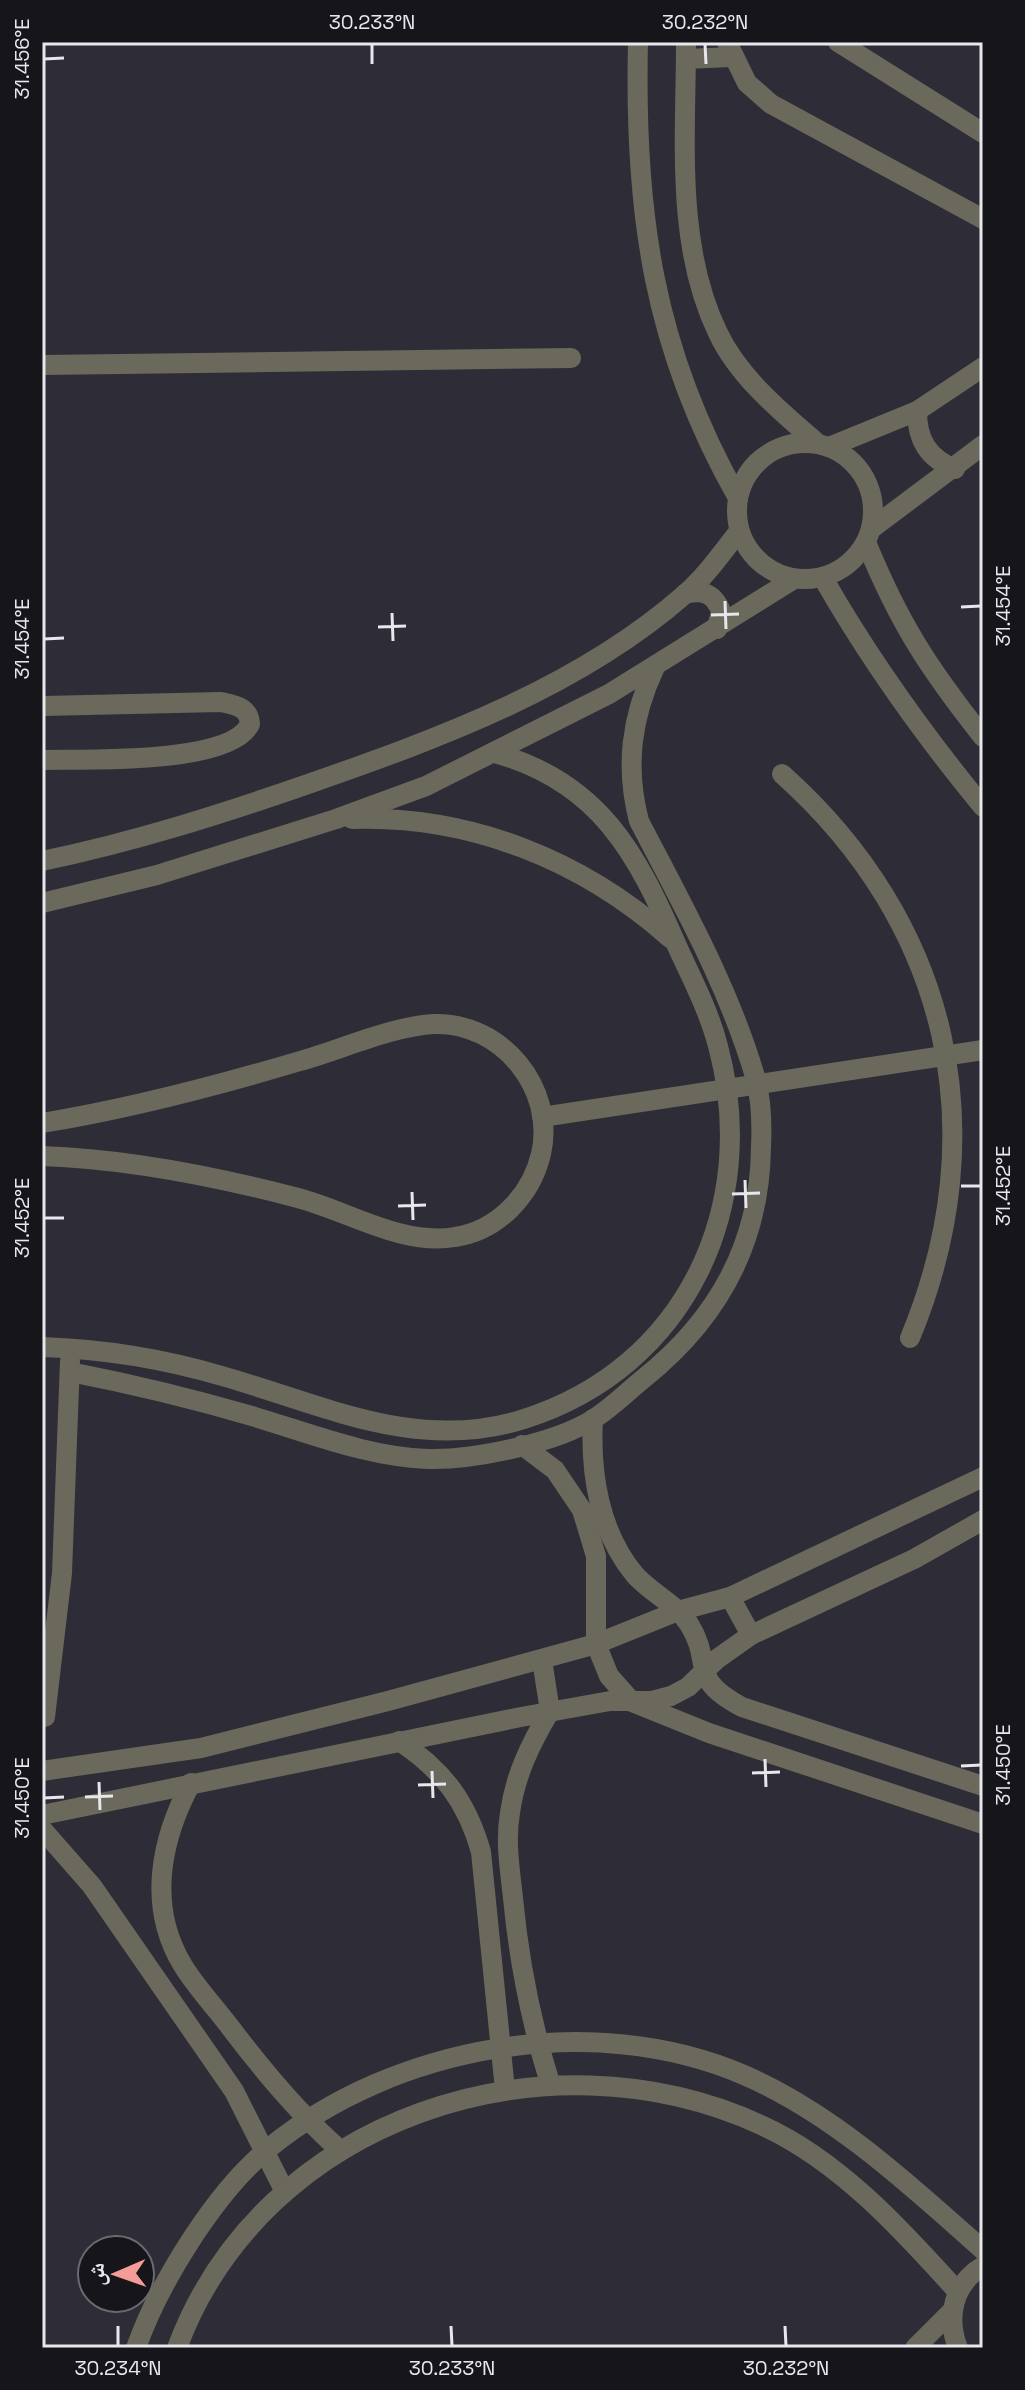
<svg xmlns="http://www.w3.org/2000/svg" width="1025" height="2390" font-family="'Space Grotesk','Noto Naskh Arabic',sans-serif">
<rect width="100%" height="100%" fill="#2e2c36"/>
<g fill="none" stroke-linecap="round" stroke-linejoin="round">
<g stroke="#6a695c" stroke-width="20">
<path d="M638,42C634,211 653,349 738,498"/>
<path d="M686,42C686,137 675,245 718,333C738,376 781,412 816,442"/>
<path d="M727,42L747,83L771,104L983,219"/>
<path d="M838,42L983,133"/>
<path d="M686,59L731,57"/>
<path d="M42,365L571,358"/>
<path d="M917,411C917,440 928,458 955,469"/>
<circle cx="805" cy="511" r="68"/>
<path d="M829,447L917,411L983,367"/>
<path d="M871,529L983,445"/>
<path d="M866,542C899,623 929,669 983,737"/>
<path d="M823,578C870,660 923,734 983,807"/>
<path d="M685,594C703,589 714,594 721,611L717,629"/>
<path d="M42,706L221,702C235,705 249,707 250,724C231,765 84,759 42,760"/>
<path d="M782,774C950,924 996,1131 910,1338"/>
<path d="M352,819C470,815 582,860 670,938"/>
<path d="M42,861C134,842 222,814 311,783C440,738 579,687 684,595C705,577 722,553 739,531"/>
<path d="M42,903L157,875L336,819L426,786L609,694L794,579"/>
<path d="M542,1117L983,1050"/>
<path d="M42,1123C128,1109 216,1086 300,1061C340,1050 393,1026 434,1024C502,1022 556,1089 541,1154C531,1196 497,1231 455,1237C401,1246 348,1211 298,1198C214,1176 128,1159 42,1156"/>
<path d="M42,1347C102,1349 164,1359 222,1376C324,1405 417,1453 524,1419C686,1368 761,1206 718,1046C709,1011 692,979 677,946C637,853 599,782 495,753"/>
<path d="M70,1372C132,1384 194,1399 255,1417C312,1434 369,1457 428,1459C474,1460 557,1443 595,1418C612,1407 627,1392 643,1379C718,1319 760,1244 761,1147C762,1126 761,1100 756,1080C730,989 682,904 639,821C625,767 631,718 655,667"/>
<path d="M593,1419C590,1473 599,1532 635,1575C651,1593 676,1604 689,1624C714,1664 687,1678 742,1707L983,1786"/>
<path d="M522,1445L555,1470L582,1510L596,1556V1644L609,1676L632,1702L709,1733L983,1824"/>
<path d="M730,1597L751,1635"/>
<path d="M542,1660L550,1711C531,1743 515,1775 510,1813C505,1841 510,1870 513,1898C519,1962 531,2022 550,2083"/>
<path d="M45,1717L62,1573L70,1361"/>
<path d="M399,1741C443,1770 467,1802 481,1852L505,2090"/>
<path d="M42,1771L201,1748L388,1701L596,1644L678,1611L730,1597L983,1477"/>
<path d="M191,1783C161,1839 147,1905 182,1964C195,1986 215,2007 230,2027C264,2072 299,2114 341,2151"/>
<path d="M42,1815L521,1717L610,1701H652L671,1696L688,1687L717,1659L751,1635L914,1559L983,1520"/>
<path d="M42,1829L92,1886L234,2091L284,2190"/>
<path d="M136,2348C159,2283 215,2192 269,2148C395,2045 593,2010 744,2075C834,2114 911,2186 983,2250"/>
<path d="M177,2348C263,2117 545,2026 761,2125C839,2160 902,2230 958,2292"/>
<path d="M915,2348L952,2311"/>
<path d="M958,2348C946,2317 953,2284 983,2266"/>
</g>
</g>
<path fill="none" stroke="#e8e7ed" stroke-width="3" d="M372,44V64M705,44L706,64M44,59L64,58M725,601L726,629M961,607L981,606M392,613L393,641M711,615L739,614M378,627L406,626M44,639L64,638M745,1180L746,1208M961,1186H981M412,1192L413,1220M732,1194L760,1193M398,1206L426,1205M44,1218H64M765,1759L766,1787M961,1766L981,1765M432,1771L433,1798M752,1773L780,1772M99,1782L100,1810M418,1785L446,1784M85,1797L113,1796M44,1798L64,1797M118,2326V2346M451,2326L452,2346M785,2326L786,2346"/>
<rect width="1025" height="2390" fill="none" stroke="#161519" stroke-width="88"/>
<g transform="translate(116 2274) rotate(268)"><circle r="38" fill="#161519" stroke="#6a696e" stroke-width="2"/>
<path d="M0-6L14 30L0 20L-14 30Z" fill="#f59b98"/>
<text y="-12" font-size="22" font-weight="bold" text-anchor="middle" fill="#e8e7ed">ش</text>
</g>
<rect x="44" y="44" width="937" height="2302" fill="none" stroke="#e8e7ed" stroke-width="3"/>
<g font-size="20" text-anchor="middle" fill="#e8e7ed">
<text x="372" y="29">30.233°N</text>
<text x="705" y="29">30.232°N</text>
<text transform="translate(22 59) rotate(-90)" y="7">31.456°E</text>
<text transform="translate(1003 606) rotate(-90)" y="7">31.454°E</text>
<text transform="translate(22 639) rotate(-90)" y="7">31.454°E</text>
<text transform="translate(1003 1186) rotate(-90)" y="7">31.452°E</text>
<text transform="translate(22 1218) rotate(-90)" y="7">31.452°E</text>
<text transform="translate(1003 1765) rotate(-90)" y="7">31.450°E</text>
<text transform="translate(22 1798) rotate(-90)" y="7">31.450°E</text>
<text x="118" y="2375">30.234°N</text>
<text x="452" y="2375">30.233°N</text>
<text x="786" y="2375">30.232°N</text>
</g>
</svg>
